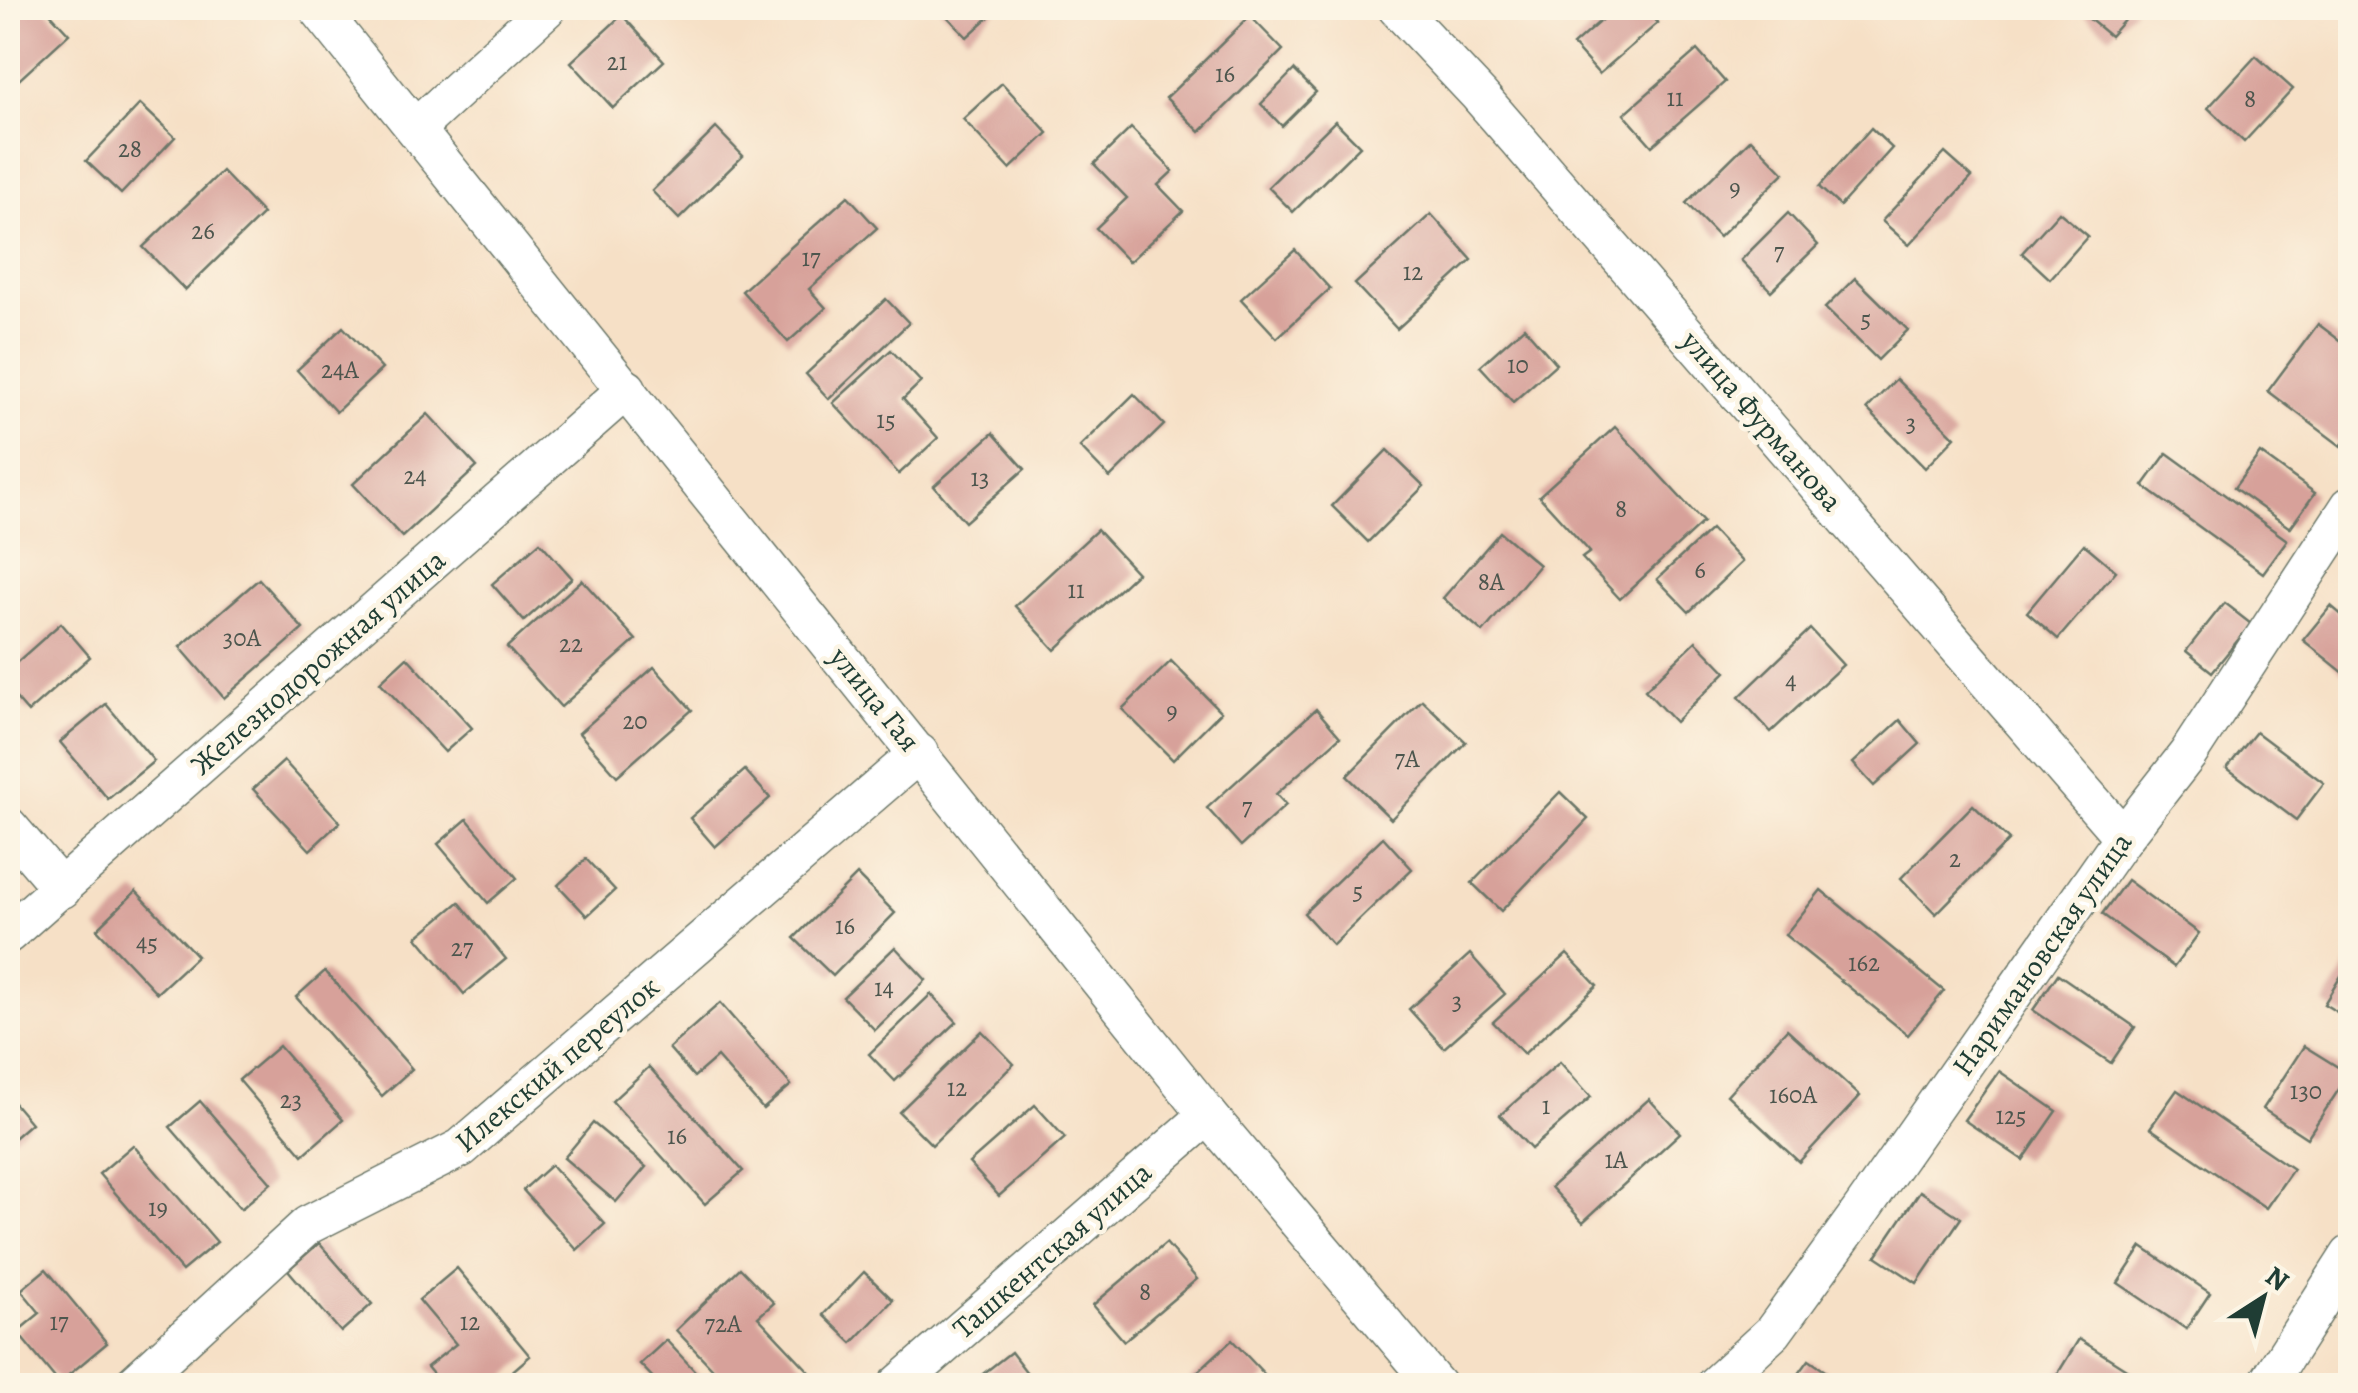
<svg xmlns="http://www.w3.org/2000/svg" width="2358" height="1393" font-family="Alegreya,serif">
<rect width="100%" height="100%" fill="#fcf5e5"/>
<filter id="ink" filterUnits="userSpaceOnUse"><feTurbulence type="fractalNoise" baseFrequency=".01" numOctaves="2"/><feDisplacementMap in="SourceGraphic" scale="20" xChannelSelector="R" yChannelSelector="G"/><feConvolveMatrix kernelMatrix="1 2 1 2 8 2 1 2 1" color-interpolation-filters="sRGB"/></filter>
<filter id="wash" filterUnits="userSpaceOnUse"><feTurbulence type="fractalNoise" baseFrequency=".0048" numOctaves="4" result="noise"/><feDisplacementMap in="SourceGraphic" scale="40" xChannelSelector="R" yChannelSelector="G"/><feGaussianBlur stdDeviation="2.25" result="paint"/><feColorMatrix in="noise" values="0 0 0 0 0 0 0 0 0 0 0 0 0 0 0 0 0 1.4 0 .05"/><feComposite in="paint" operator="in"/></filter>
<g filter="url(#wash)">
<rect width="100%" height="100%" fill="#f6e0c6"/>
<g id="blocks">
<g fill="#d7a19a">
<path d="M20,8H45L69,34L8,90V19Z"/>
<path d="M939,8H999L967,37Z"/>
<path d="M1615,8H1644L1658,23L1599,74L1573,45Z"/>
<path d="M2076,8H2135L2110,36Z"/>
<path d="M622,15L664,61L613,108L571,62Z"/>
<path d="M1250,16L1283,50L1200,132L1166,98Z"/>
<path d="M1697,50L1725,82L1652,146L1624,114Z"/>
<path d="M2256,56L2293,89L2244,142L2208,108Z"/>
<path d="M1294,70L1316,92L1282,126L1261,104Z"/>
<path d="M1002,83L1048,133L1010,169L963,119Z"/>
<path d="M140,104L175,137L121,194L86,161Z"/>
<path d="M1335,121L1360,146L1293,212L1268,187Z"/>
<path d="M716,128L743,156L679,219L652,191Z"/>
<path d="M1131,128L1173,171L1158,185L1183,211L1129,262L1096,228L1127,198L1094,164Z"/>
<path d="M1871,128L1892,148L1840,206L1819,187Z"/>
<path d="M1751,139L1784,173L1719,237L1686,203Z"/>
<path d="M1945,153L1972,177L1909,245L1882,221Z"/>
<path d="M222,171L263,214L185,290L143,247Z"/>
<path d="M848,196L877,228L809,289L826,308L788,342L742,291Z"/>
<path d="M2059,212L2088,236L2050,279L2022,253Z"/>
<path d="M1788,213L1818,245L1771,291L1741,260Z"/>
<path d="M1431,214L1472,260L1397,329L1355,284Z"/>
<path d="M1295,250L1330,289L1277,338L1241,299Z"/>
<path d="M1855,278L1908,330L1878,360L1825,308Z"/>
<path d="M886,299L909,323L829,399L806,374Z"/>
<path d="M2318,324L2350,348V434L2341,446L2268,391Z"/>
<path d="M343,327L382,369L336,412L297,370Z"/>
<path d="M1524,327L1556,364L1513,402L1480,366Z"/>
<path d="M891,350L921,382L903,399L938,438L899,474L833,403Z"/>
<path d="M1896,379L1955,437L1925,468L1867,409Z"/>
<path d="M1134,394L1164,425L1110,478L1080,447Z"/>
<path d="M428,414L477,467L402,537L353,484Z"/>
<path d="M1615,427L1703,522L1620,599L1582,558L1590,552L1539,496Z"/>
<path d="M993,433L1025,469L965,522L934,486Z"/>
<path d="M1387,450L1424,486L1368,542L1332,506Z"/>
<path d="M2167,453L2287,540L2263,573L2143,486Z"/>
<path d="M2260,453L2315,493L2290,528L2234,488Z"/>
<path d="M1711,529L1742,562L1689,612L1657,579Z"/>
<path d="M1097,530L1137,573L1055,650L1015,606Z"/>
<path d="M1500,532L1539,565L1483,632L1443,598Z"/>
<path d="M540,542L572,578L524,621L492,584Z"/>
<path d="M2084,544L2116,571L2058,639L2027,612Z"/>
<path d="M259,579L303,629L224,698L180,647Z"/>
<path d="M582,580L636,640L561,707L507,647Z"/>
<path d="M2224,603L2251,624L2212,672L2186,651Z"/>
<path d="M2331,606L2350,622V678L2303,640Z"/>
<path d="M61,623L90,657L28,712L8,689V670Z"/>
<path d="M1810,629L1843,665L1771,732L1739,697Z"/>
<path d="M1696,641L1726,672L1675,722L1645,690Z"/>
<path d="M407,657L472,728L445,752L380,682Z"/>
<path d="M1171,661L1221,712L1173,760L1122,709Z"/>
<path d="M654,667L692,710L617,776L579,733Z"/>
<path d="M1422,700L1466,742L1391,819L1347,776Z"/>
<path d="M106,704L154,761L108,799L60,742Z"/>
<path d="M1316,709L1340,737L1276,794L1286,805L1241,846L1207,808Z"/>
<path d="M1900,720L1920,744L1874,786L1853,763Z"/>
<path d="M2256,732L2324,783L2296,820L2227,768Z"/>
<path d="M284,761L340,822L310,850L253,789Z"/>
<path d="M745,770L770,798L715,847L690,818Z"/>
<path d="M1560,792L1588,819L1501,911L1472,883Z"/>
<path d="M1973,805L2009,840L1936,914L1901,878Z"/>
<path d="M467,819L517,878L488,903L438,844Z"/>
<path d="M1383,837L1412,869L1333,945L1304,913Z"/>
<path d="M586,859L615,890L587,916L558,885Z"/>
<path d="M857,875L895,913L833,976L794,938Z"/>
<path d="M2127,880L2199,933L2174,967L2102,914Z"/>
<path d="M1821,890L1944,991L1908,1035L1785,935Z"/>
<path d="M136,891L197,956L157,993L97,929Z"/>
<path d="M459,902L506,959L464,994L417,937Z"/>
<path d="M895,947L926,980L875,1030L843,997Z"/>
<path d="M1470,954L1505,994L1444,1048L1409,1009Z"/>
<path d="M1567,954L1597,986L1524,1054L1493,1022Z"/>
<path d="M2350,961V1020L2324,1004Z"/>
<path d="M325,971L412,1069L382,1096L296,997Z"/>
<path d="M2058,974L2135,1027L2111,1063L2033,1010Z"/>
<path d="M931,994L957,1022L895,1081L869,1054Z"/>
<path d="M720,1003L791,1085L763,1109L717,1057L694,1077L669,1048Z"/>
<path d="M1787,1029L1860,1096L1799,1162L1727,1095Z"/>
<path d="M982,1031L1014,1064L932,1145L899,1112Z"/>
<path d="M279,1046L343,1120L303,1155L239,1080Z"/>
<path d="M2304,1046L2349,1074L2307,1138L2263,1109Z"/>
<path d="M1560,1062L1591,1097L1531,1149L1500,1115Z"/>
<path d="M649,1067L743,1171L705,1204L612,1101Z"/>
<path d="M1999,1071L2057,1111L2023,1160L1964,1120Z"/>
<path d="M2177,1090L2293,1169L2266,1208L2150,1128Z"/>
<path d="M8,1096L31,1123L8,1143Z"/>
<path d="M1649,1099L1680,1133L1583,1222L1551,1187Z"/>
<path d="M200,1101L271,1183L241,1209L170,1127Z"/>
<path d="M1035,1105L1065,1138L999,1196L969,1163Z"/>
<path d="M593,1123L646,1167L616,1202L564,1158Z"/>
<path d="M133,1145L217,1242L182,1271L99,1174Z"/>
<path d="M551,1165L605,1224L577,1250L523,1190Z"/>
<path d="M1920,1191L1961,1218L1917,1283L1876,1256Z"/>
<path d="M319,1243L372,1304L341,1332L288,1270Z"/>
<path d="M1166,1243L1197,1279L1124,1341L1093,1305Z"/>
<path d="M2142,1247L2210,1293L2186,1329L2118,1283Z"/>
<path d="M457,1268L530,1356L495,1386H443L427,1367L456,1344L419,1300Z"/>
<path d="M740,1268L774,1303L758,1317L823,1386H729L676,1330Z"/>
<path d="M46,1269L107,1343L59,1383L17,1332L40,1313L21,1290Z"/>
<path d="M864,1272L893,1300L852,1343L823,1315Z"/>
<path d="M2079,1339L2153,1386H2067L2055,1378Z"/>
<path d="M666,1340L709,1386H661L640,1364Z"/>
<path d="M1232,1340L1267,1377L1258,1386H1182Z"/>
<path d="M1011,1352L1037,1386H986L979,1377Z"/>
<path d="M1809,1360L1847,1386H1790Z"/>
</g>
</g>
</g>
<g filter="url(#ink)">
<use href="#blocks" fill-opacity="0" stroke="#6a7667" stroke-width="2.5"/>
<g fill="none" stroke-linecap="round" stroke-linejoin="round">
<g stroke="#6a7667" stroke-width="41">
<g id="street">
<path d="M318,8L1208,1115L1437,1386"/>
<path d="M1397,8L1479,95L2123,837"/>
<path d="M416,128L547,8"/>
<path d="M8,826L62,889"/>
<path d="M8,934L627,389"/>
<path d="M132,1386L308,1225L461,1148L919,753"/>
<path d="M897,1386L1208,1115"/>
<path d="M1714,1386L1773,1332L1863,1208L2123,837L2188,754L2350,506"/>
<path d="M2266,1386L2350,1255"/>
</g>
</g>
<use href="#street" stroke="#fff" stroke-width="38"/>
</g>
</g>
<g text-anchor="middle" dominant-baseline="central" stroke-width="9" stroke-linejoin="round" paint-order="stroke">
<g font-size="25" fill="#4d564e">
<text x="617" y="62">21</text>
<text x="1225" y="74">16</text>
<text x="1675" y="98">11</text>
<text x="2250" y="99">8</text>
<text x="130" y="149">28</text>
<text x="1735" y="188">9</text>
<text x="203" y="231">26</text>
<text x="1779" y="252">7</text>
<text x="811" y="258">17</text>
<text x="1413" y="272">12</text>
<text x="1866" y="319">5</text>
<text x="1518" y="365">10</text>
<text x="340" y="370">24А</text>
<text x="886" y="420">15</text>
<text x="1911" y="423">3</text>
<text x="415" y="476">24</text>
<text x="980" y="478">13</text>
<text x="1621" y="509">8</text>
<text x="1700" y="570">6</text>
<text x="1491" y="582">8А</text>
<text x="1076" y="590">11</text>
<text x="242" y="638">30А</text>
<text x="571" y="644">22</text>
<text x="1791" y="681">4</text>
<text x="1172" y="711">9</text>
<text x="635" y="721">20</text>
<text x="1407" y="759">7А</text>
<text x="1247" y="807">7</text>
<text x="1955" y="859">2</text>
<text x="1358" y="891">5</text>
<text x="845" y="926">16</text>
<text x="147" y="943">45</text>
<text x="462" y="948">27</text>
<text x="1864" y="963">162</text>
<text x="884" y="988">14</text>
<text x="1457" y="1001">3</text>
<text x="957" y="1088">12</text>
<text x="2306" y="1091">130</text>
<text x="1793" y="1095">160А</text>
<text x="291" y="1100">23</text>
<text x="1546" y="1106">1</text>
<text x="2011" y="1116">125</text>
<text x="677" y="1136">16</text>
<text x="1616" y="1160">1А</text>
<text x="158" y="1208">19</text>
<text x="1145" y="1292">8</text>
<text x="59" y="1322">17</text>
<text x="470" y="1322">12</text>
<text x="723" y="1324">72А</text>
</g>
<g font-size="30" fill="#1f3d34" stroke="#fcf5e5">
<text transform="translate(1762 421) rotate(49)">улица Фурманова</text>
<text transform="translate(318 662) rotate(-41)">Железнодорожная улица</text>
<text transform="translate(875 699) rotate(51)">улица Гая</text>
<text transform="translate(2042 954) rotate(-55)">Наримановская улица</text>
<text transform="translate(557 1064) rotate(-40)">Илекский переулок</text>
<text transform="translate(1052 1250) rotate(-41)">Ташкентская улица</text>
</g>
</g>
<rect width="2358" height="1393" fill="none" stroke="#fcf5e5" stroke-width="40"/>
<g transform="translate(2263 1298) rotate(36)" stroke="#fcf5e5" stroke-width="8" paint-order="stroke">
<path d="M0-8L18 38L0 25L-18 38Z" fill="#1f3d34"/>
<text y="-15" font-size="28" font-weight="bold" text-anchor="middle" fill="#1f3d34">N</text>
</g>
</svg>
